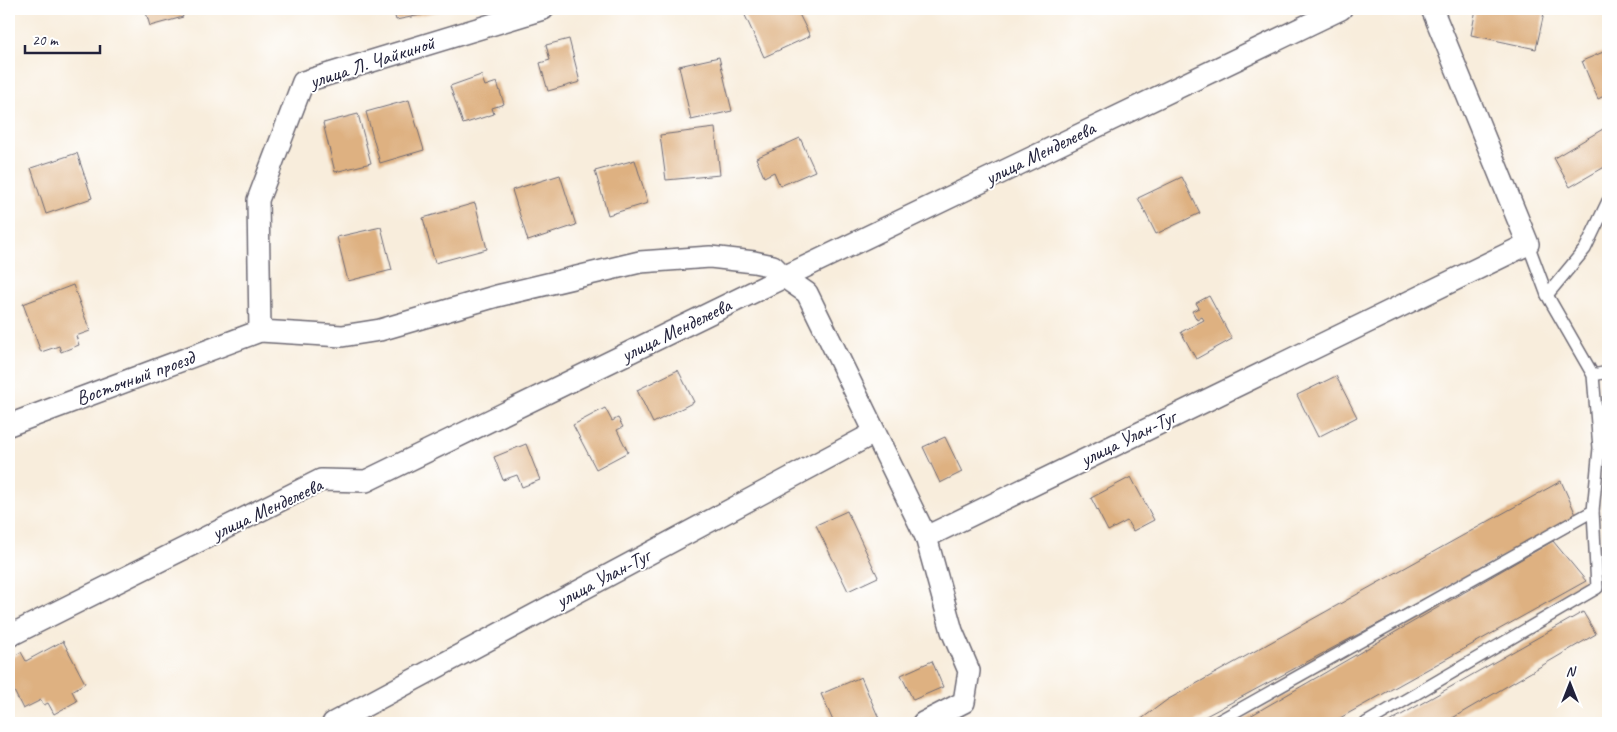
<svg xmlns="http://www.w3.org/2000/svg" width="1617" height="732" font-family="Caveat,sans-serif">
<rect width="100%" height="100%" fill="#fff"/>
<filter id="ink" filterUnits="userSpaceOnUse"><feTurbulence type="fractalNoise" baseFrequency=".02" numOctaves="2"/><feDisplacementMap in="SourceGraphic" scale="10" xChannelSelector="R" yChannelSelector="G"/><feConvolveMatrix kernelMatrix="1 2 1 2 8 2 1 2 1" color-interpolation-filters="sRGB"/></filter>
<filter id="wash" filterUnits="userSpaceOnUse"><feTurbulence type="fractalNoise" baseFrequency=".0096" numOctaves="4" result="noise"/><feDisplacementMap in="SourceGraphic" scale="20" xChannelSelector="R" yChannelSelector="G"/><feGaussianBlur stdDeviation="1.12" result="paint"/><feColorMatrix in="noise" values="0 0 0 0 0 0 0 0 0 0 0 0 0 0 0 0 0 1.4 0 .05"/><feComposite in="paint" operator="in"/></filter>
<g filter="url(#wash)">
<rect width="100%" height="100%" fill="#f8eddc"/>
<g id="blocks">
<g fill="#deb181">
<path d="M145,9H180L183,17L150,26Z"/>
<path d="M393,9H446V10L396,20Z"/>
<path d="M749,9H787L789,14L797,10L810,36L764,57L743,11Z"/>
<path d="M806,9H818L808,14Z"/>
<path d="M1476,9H1525L1544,13L1536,49L1471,35Z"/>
<path d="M569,39L580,82L548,91L540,63L550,60L546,45Z"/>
<path d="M1608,50V94L1598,99L1582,61Z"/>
<path d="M719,57L732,111L691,120L679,66Z"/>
<path d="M481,75L485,86L497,82L504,104L492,108L494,114L463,124L450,86Z"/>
<path d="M409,100L424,150L380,163L366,112Z"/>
<path d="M358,114L371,163L335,172L323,123Z"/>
<path d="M1608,126V165L1570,187L1554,158Z"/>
<path d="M715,128L720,175L666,180L660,135Z"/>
<path d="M800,138L815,171L780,186L774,172L764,177L756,158Z"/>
<path d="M77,153L92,198L46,214L31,168Z"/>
<path d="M635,160L648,203L608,215L595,171Z"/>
<path d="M560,175L576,225L528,241L512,190Z"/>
<path d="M1182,177L1200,213L1156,234L1138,198Z"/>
<path d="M475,203L487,249L435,263L423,218Z"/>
<path d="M381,227L392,270L348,281L337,237Z"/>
<path d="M73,285L90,331L76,336L79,345L61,352L59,346L41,352L23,304Z"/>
<path d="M1209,296L1232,339L1196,359L1181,332L1204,320L1202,317L1197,320L1192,311L1199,308L1196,303Z"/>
<path d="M678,370L694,402L653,423L637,390Z"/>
<path d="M1336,376L1357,417L1318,437L1297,395Z"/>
<path d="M605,408L612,421L618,418L623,427L617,430L628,452L596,469L573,425Z"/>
<path d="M945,437L962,472L940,483L923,447Z"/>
<path d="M526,444L540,480L522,487L517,475L503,480L494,457Z"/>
<path d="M1131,477L1154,520L1133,531L1127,521L1108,531L1091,498Z"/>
<path d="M1561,481L1577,517L1193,723H1136L1167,700Z"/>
<path d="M847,511L878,577L848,591L816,525Z"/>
<path d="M1553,541L1586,581L1331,723H1238Z"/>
<path d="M1583,612L1596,634L1444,723H1387Z"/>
<path d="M63,641L85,683L72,691L77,701L54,714L48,703L44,705L41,700L23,709L9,681V659L21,652L26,661Z"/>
<path d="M932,661L943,687L913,700L901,675Z"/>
<path d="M861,677L880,721L875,723H834L821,694Z"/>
</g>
</g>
</g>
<g filter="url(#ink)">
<use href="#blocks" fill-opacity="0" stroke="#6d6973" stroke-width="1"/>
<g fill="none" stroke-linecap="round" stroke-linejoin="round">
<g stroke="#6d6973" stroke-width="14">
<g id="lane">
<path d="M1547,295L1585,249L1608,201"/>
<path d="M1593,375L1608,372"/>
<path d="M1215,723L1593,511L1599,448L1593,375L1547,295L1528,244"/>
<path d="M1366,723L1597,588L1593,511"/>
</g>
</g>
<g stroke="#6d6973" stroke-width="24">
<g id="street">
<path d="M260,331L258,200L303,82L543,9"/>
<path d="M9,425L260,331L342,336L380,330L497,296L640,262L710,257L754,262L773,266L784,277L807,293L926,537L952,631L969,671L964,702L923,723"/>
<path d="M926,537L1528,244L1432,9"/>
<path d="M9,636L321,480L366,481L784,277L1341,9"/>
<path d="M333,723L874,433"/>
</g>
</g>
<use href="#lane" stroke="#fff" stroke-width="11"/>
<use href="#street" stroke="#fff" stroke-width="21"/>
</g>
</g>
<g text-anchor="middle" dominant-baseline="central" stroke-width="4" stroke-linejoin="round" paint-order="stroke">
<g font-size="20" fill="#22223b" stroke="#fff">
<text transform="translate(372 62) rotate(-18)">улица Л. Чайкиной</text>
<text transform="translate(1040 153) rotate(-26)">улица Менделеева</text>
<text transform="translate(676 330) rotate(-26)">улица Менделеева</text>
<text transform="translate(135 378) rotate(-20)">Восточный проезд</text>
<text transform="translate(1128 438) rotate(-26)">улица Улан-Туг</text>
<text transform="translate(267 509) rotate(-25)">улица Менделеева</text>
<text transform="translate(603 578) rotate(-28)">улица Улан-Туг</text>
</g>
</g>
<rect width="1617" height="732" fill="none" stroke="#fff" stroke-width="30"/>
<g transform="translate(1570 684)" stroke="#ffffff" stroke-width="4" paint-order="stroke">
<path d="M0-4L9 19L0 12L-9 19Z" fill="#22223b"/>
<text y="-8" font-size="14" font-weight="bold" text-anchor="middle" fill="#22223b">N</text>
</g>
<path d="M25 45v8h75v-8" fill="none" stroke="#22223b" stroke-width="2.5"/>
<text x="32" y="45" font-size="15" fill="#22223b" stroke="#ffffff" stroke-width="4" paint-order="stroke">20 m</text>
</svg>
